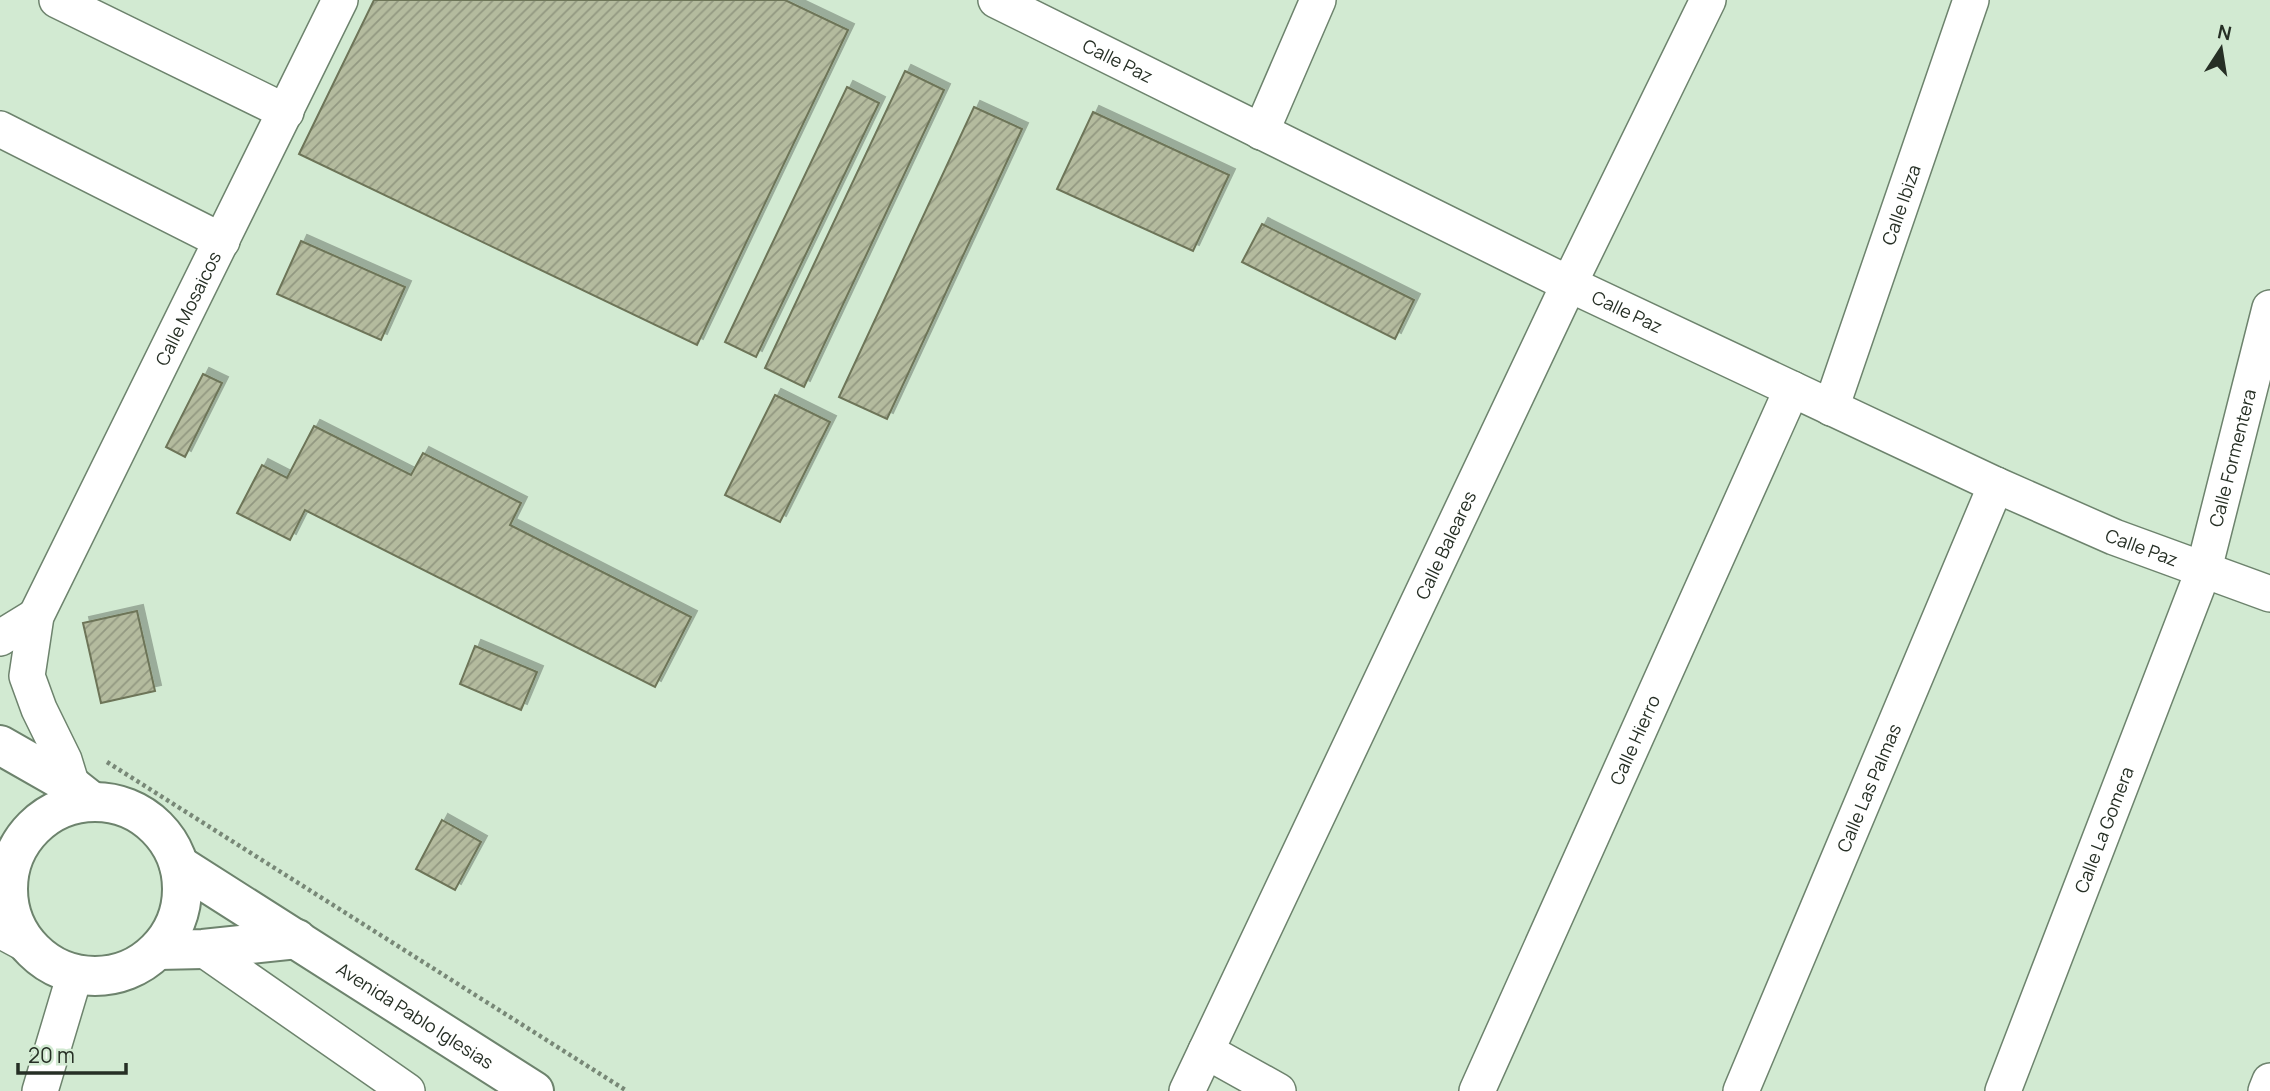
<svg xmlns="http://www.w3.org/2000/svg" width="2270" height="1091" font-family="Manrope,sans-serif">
<defs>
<pattern id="building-hatch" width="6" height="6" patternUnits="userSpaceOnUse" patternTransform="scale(1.75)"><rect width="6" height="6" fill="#b4bb9e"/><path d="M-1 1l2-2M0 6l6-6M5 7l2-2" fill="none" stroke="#929881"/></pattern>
<filter id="shadow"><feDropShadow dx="6" dy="-6" stdDeviation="0" flood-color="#0004"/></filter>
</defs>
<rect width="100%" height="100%" fill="#d2ead2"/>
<g fill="url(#building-hatch)" stroke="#6d7458" stroke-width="2" filter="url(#shadow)">
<path d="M374,0H785L848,30L697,345L299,154Z"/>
<path d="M905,71L944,90L804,387L765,368Z"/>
<path d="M847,87L879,103L756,357L725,342Z"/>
<path d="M974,107L1022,129L887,419L839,397Z"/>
<path d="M1093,112L1229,175L1193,251L1057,189Z"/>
<path d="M1262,224L1414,300L1395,339L1242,262Z"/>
<path d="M301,241L405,287L381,340L277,294Z"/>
<path d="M203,374L222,383L185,457L166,447Z"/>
<path d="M775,395L830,422L780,522L725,495Z"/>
<path d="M314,426L411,475L423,453L521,503L510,525L691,617L655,687L305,510L290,540L237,513L262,465L287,478Z"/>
<path d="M137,611L155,691L101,703L83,623Z"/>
<path d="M475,646L537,672L521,710L460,684Z"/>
<path d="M442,820L481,842L455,890L416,869Z"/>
</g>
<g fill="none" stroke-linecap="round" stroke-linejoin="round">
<g stroke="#6d836d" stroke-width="38">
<g id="minor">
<path d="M57,0L286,112"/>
<path id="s1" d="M996,0L1569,284L1996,485L2114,537L2270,594"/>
<path d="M0,129L222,241"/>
<path d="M1261,132L1318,0"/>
<path id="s2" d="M1831,408L1971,0"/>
<path d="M0,638L36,616"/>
<path id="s3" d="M72,786L64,760L39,709L27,676L36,616L340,0"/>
<path d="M0,930L26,944"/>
<path d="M203,949L407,1091"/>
<path d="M1206,1051L1278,1091"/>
<path d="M40,1091L75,974"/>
<path id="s4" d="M1187,1091L1569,284L1708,0"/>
<path id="s5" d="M1477,1091L1792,389"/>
<path id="s6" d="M1741,1091L1996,485"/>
<path id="s7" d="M2003,1091L2204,569L2270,308"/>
<path d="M2266,1091L2270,1081"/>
</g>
</g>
<g stroke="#6d836d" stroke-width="42">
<g id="major">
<path d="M0,745L72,786L91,801"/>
<circle cx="95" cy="889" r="87"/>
<path id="s8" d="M179,865L534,1091"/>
<path d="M158,950L203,949L297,939"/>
</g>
</g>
<path stroke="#788877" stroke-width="4.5" stroke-dasharray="3.5 3.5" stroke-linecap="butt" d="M107,762L627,1091"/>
<use href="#minor" stroke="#fff" stroke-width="35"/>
<use href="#major" stroke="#fff" stroke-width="38"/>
</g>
<g text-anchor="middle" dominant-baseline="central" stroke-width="5" stroke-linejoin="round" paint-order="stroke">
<g font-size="18" fill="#262f25" stroke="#d2ead2">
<text stroke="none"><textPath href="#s1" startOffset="136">Calle Paz</textPath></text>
<text stroke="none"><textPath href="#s2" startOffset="215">Calle Ibiza</textPath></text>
<text stroke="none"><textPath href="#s3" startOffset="523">Calle Mosaicos</textPath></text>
<text stroke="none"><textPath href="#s1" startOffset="704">Calle Paz</textPath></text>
<text stroke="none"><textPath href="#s7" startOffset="674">Calle Formentera</textPath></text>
<text stroke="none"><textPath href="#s4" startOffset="604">Calle Baleares</textPath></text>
<text stroke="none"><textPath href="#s1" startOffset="1270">Calle Paz</textPath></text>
<text stroke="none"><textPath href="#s5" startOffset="385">Calle Hierro</textPath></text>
<text stroke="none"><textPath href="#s6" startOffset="329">Calle Las Palmas</textPath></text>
<text stroke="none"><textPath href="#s7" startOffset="280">Calle La Gomera</textPath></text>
<text stroke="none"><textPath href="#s8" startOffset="280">Avenida Pablo Iglesias</textPath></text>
</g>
</g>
<g transform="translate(2221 49) rotate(12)" stroke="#d2ead2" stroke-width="5" paint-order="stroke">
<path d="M0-5L12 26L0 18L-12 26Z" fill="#262f25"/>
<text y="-10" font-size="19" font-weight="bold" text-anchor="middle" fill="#262f25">N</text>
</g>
<path d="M18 1063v10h108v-10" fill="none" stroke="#262f25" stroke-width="3.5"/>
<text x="28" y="1063" font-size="21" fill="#262f25" stroke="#d2ead2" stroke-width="5" paint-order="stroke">20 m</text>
</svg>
